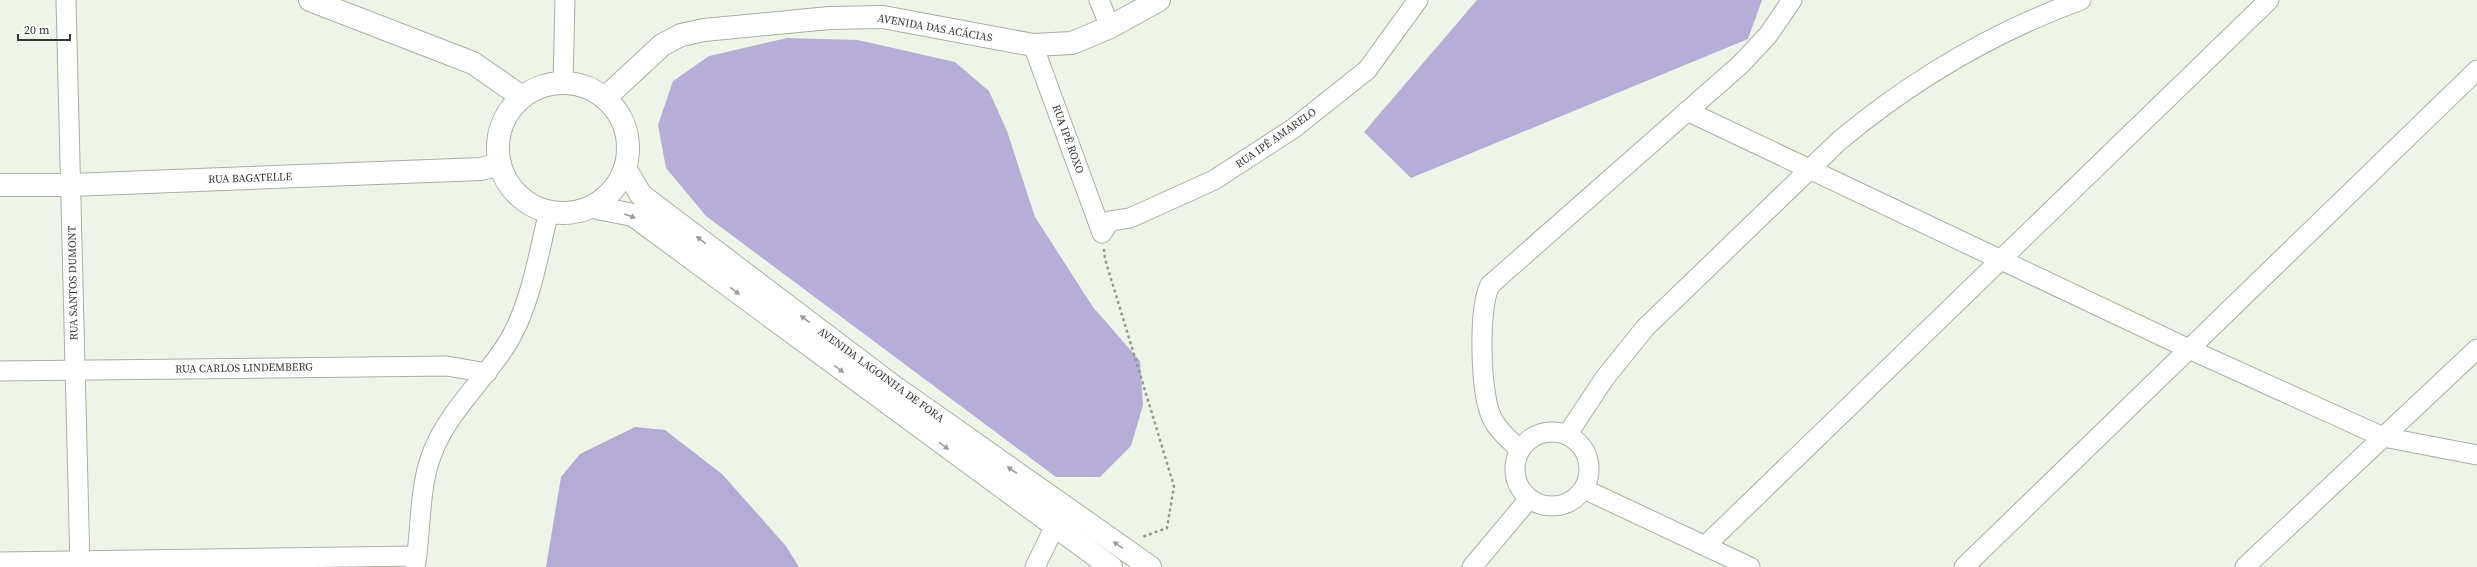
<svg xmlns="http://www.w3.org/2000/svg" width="2477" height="567" font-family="'Source Serif 4',serif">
<rect width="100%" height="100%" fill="#eef5e8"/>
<g fill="#b7aed8">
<path d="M1477,0H1762L1748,39L1411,178L1364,132Z"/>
<path d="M787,38L858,40L955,62L989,91L1007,131L1035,217L1093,307L1140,361L1143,405L1131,446L1100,477H1056L706,216L666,168L658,125L673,81L709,56Z"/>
</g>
<path fill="#b4abd5" d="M635,427L665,430L722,474L786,546L799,567H546L561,477L580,454Z"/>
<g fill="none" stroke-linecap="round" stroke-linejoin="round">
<g stroke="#a9afa3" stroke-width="21">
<g id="minor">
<path d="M66,0L80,567"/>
<path d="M1099,0L1110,27"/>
<path d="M1033,45L1102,233"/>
<path d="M563,82L565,0"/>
<path d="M1687,111L2189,349L2383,437L2477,455"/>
<path d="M1102,233L1110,221L1130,218L1214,180L1294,128L1367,70L1418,0"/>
<path d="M0,371L447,366L487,373"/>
<circle cx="1552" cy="469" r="37"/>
<path d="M1567,435L1604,379L1645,328L1839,141C1912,80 1991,33 2081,0"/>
<path d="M1520,450C1510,440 1498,431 1492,418C1480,394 1478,308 1490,285L1741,64L1768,35L1792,0"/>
<path d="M1584,489L1750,567"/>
<path d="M1705,546L2269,0"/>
<path d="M0,562L417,556"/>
<path d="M415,567C422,528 418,488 433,451C449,411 484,380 507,344C531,305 538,255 549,211"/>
<path d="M1035,567L1055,526L1064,515"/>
<path d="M1472,567L1529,499"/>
<path d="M1964,567L2477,70"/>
<path d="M2245,567L2477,349"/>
</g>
</g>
<g stroke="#a9afa3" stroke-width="24">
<path id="tertiary" d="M605,98L662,45L681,35L704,30L829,18L883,17L1033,45L1072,43L1110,27L1159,0"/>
</g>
<g stroke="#a9afa3" stroke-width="24">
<g id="secondary">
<path d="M310,0L473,63L522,97"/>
<circle cx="563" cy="148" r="65"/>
<path d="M625,168L641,195L893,386L1150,567"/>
<path d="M0,185H71L481,169L500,164"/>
<path d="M592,207L633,215L1111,567"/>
</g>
</g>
<path stroke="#959a91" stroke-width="2.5" stroke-dasharray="3 3" stroke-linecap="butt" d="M1104,249L1105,259L1174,486L1167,528L1142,537"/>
<use href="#minor" stroke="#fff" stroke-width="19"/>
<use href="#tertiary" stroke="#fff" stroke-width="22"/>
<use href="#secondary" stroke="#fff" stroke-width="22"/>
</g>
<defs><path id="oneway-solid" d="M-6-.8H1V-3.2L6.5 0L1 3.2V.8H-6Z"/></defs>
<g fill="#9a9b98">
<use href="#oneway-solid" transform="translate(630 216) rotate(20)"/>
<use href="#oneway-solid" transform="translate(701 240) rotate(-143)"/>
<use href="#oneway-solid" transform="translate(735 291) rotate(37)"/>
<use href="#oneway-solid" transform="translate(805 319) rotate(-143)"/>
<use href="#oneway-solid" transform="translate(839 369) rotate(37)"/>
<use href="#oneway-solid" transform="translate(944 446) rotate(36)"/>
<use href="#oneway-solid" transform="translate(1012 470) rotate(-145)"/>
<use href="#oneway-solid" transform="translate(1118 545) rotate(-145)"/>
</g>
<g text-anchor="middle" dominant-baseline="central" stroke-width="3" stroke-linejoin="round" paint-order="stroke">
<g font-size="11" fill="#343732" stroke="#fff">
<text transform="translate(935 28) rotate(10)">AVENIDA DAS ACÁCIAS</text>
<text transform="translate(1276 138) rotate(-35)">RUA IPÊ AMARELO</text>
<text transform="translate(1068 139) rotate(70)">RUA IPÊ ROXO</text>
<text transform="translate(250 178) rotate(-2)">RUA BAGATELLE</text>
<text transform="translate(73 283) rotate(-91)">RUA SANTOS DUMONT</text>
<text transform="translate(244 368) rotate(-1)">RUA CARLOS LINDEMBERG</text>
<text transform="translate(881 375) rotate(36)">AVENIDA LAGOINHA DE FORA</text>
</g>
</g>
<path d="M18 34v6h52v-6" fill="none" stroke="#343732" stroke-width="2"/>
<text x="24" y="34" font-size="12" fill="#343732" stroke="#ffffff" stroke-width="3" paint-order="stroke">20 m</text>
</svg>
